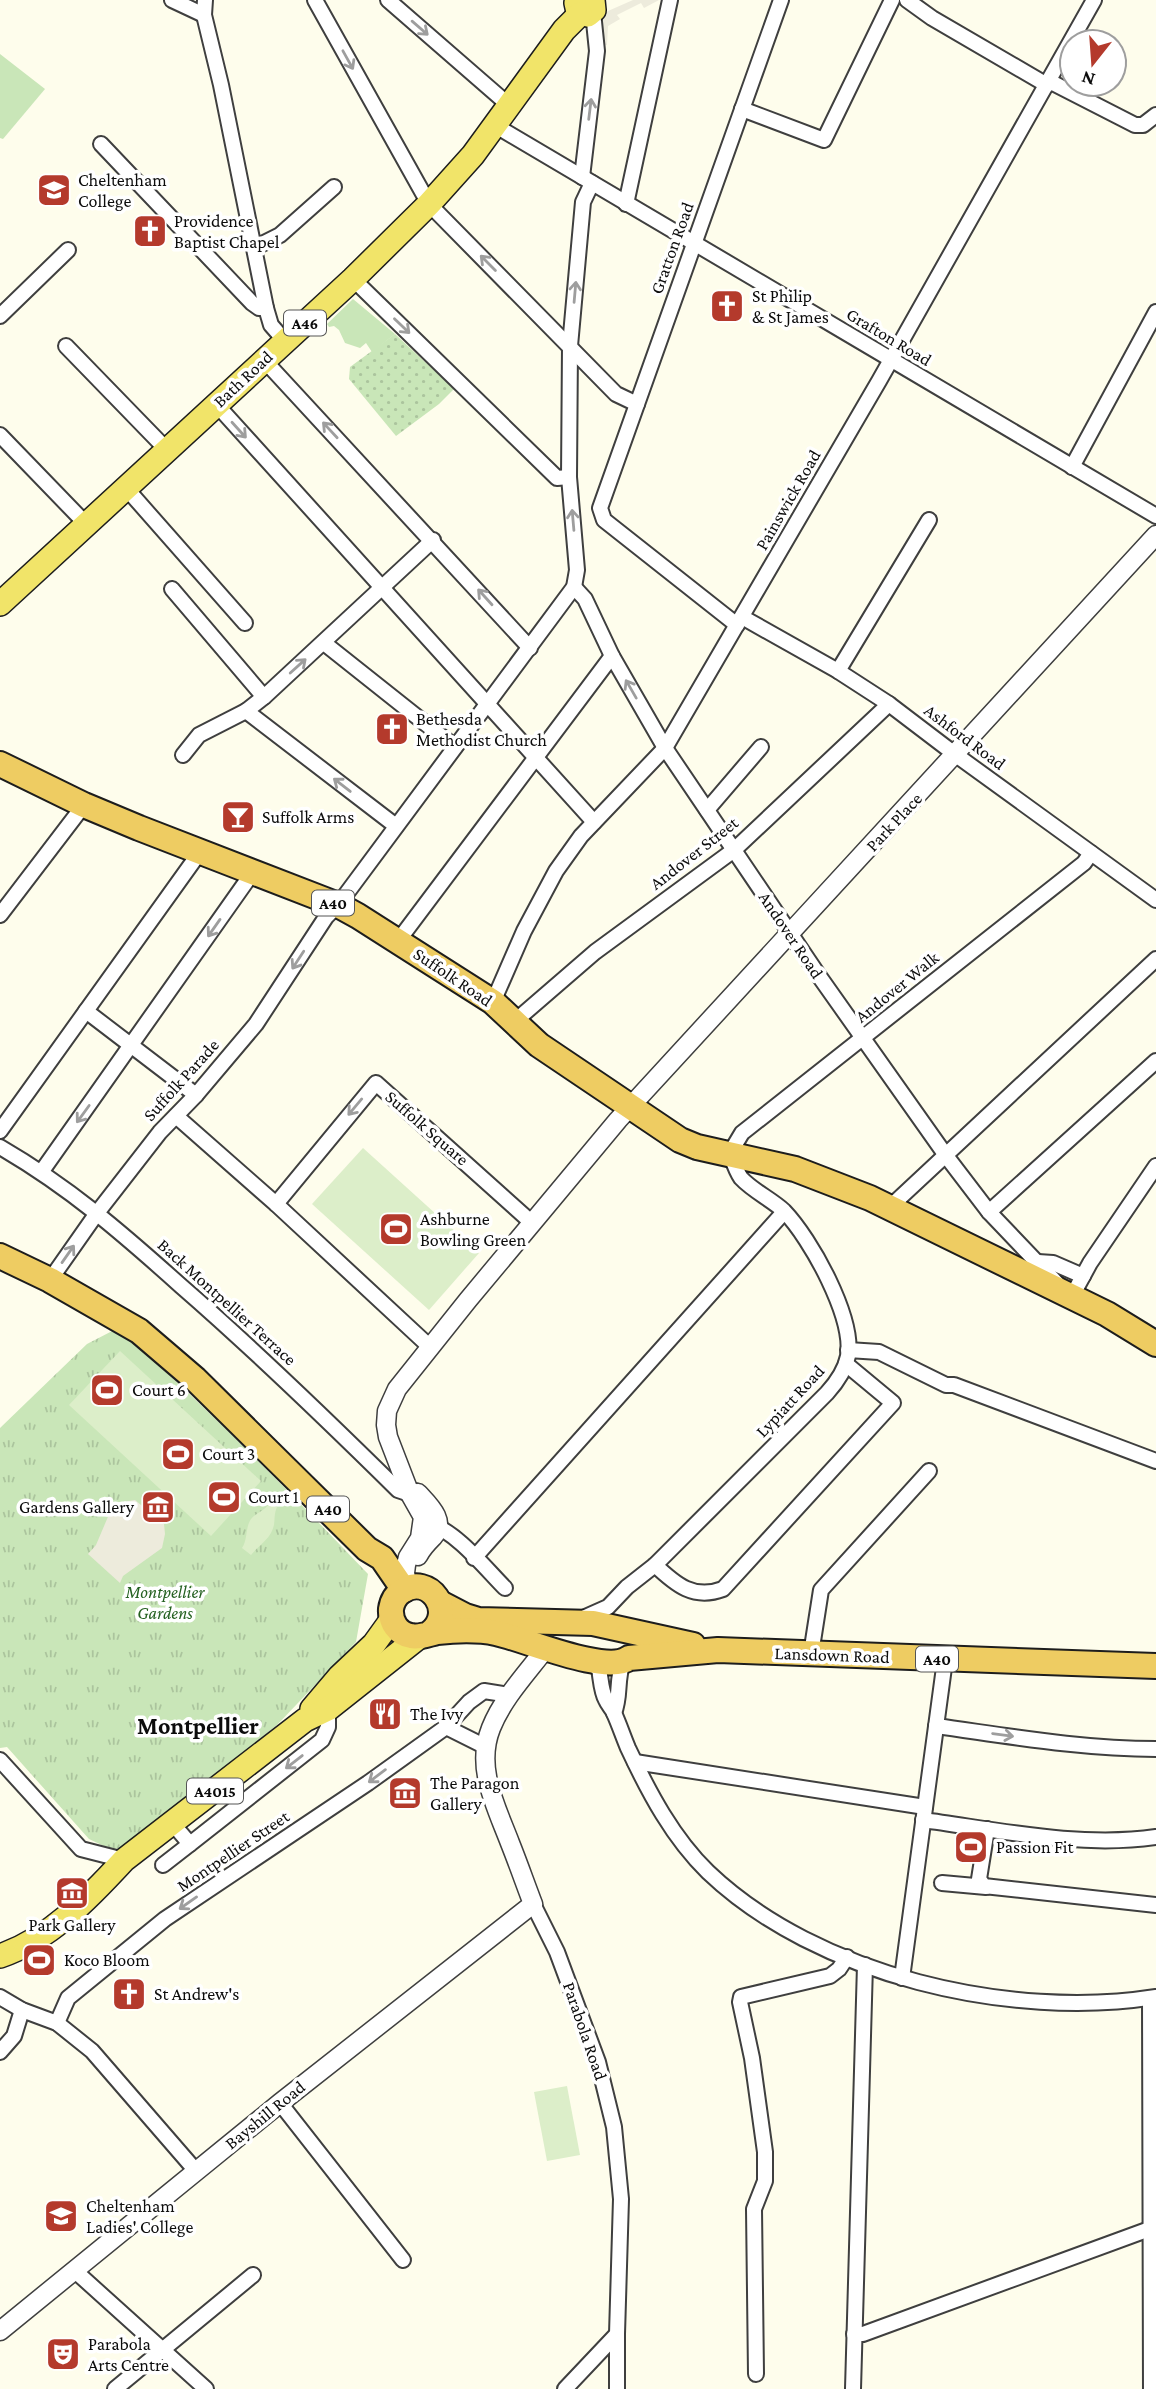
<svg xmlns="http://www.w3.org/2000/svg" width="1156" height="2389" font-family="'Crimson Pro',serif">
<defs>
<pattern id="park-tufts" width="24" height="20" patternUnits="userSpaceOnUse" patternTransform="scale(1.75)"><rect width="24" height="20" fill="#c9e6b8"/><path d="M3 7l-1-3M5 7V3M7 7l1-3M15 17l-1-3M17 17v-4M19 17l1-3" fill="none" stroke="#abc49d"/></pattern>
<pattern id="garden-dots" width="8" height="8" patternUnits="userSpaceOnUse" patternTransform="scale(1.75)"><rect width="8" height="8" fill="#c9e6b8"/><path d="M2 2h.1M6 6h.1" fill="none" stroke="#abc49d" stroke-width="1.8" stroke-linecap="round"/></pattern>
</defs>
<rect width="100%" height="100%" fill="#fefdec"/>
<g fill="#c9e6b8">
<path d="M0,54L45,89L3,139L0,138Z"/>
<path d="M353,299L395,334L372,352L366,343L360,348L345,343L339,330L334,326L329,327L327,324Z"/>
</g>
<path fill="url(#park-tufts)" d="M118,1328C205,1406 287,1489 368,1574L356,1642L277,1725L144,1834L132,1848L110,1849L89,1839L7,1747L0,1748V1428L87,1344Z"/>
<path fill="url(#garden-dots)" d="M395,334L454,389L439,404L396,436L349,379L350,367Z"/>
<g fill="#dceec9">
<path d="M363,1148L479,1253L429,1310L312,1204Z"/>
<path d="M120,1351L261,1481L211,1536L69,1405Z"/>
<path d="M269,1504L277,1507C274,1514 275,1518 274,1525C271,1539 259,1545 251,1555L242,1548C248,1539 245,1528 251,1519C256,1513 264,1511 269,1504Z"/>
<path d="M567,2086L580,2155L547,2161L534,2092Z"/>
</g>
<g fill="#edebdc">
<path d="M633,0H659L644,8L641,3L617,15L620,19L608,26L607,45L600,46V18L608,11Z"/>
<path d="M135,1500L164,1524L165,1534L162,1548L123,1576L120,1583L88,1554L96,1545L110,1512L122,1502Z"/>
</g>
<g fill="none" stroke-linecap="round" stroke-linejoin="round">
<g stroke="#3f3f3f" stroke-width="18">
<g id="minor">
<path d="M172,0L204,15"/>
<path d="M205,0L204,15L221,85L266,308L271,325L285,341"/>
<path d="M315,0L429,204L616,394L637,404"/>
<path d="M388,0L511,107"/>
<path d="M907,0L932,18L1047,85"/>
<path d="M1049,81L1135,125H1143L1156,115"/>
<path d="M742,109L824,140L892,0"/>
<path d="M496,126L1156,516"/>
<path d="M101,144L252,303L259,308H266"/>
<path d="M582,177L597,51L593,12"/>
<path d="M626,204L670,0"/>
<path d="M254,248L280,235L334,187"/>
<path d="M353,279L557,478L569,477"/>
<path d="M0,316L68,250"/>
<path d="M66,346L167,450"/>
<path d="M264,360L530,648"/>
<path d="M216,404L594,822"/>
<path d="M0,435L86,524"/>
<path d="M1072,467L1156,312"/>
<path d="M126,488L245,623"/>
<path d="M574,587L585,599L612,656L665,748L819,976L947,1157L989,1212L1071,1298L1090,1263L1156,1166"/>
<path d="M172,589L264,697"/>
<path d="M742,617L838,671L889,704L956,755L1156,900"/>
<path d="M737,625L604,520L600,508L781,0"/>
<path d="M324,643L455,747"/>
<path d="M838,671L929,520"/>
<path d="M246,711L396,826"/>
<path d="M183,755L199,735L246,711L264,697L433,540"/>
<path d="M707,810L761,747"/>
<path d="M0,915L84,805"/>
<path d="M398,941L612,656"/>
<path d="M493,1002L524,931L556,871L581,836L665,748L879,381L1094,0"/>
<path d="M86,1011L196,1095"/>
<path d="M514,1022L595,952L734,850L889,704"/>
<path d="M176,1116L276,1204L430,1347"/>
<path d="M0,1131L200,852"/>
<path d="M0,1147C69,1187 122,1233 181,1286C256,1351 327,1420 398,1490L410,1494L415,1491"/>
<path d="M42,1171L253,872"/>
<path d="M276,1204L376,1083L531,1222"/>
<path d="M890,1207L1156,959"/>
<path d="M989,1212L1156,1061"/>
<path d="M1038,1262L1053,1263L1083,1276"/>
<path d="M50,1280L97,1213L160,1132L196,1095L256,1024L326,917L338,905L574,587L577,570L569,477L570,346L583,202L592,183"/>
<path d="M848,1350L879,1352L946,1385H954L1156,1461"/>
<path d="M430,1524C456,1531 486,1569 505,1588"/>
<path d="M474,1558L784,1212"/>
<path d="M655,1565C676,1585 694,1600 723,1589L893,1403L846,1364"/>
<path d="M581,1619L608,1607L627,1587L655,1565L827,1393C837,1382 845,1371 848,1356C854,1317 811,1239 784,1211C771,1199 753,1191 741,1178C736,1171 733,1161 730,1153L742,1133L1084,863L1091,853"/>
<path d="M811,1654L821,1590L929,1471"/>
<path d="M588,1661L599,1669C601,1679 601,1691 606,1700C608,1705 612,1708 614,1713C619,1724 623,1736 628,1748C649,1793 673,1838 708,1872C817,1976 1011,2020 1156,1997"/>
<path d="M614,1713C621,1696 616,1680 623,1662"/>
<path d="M936,1726C1009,1736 1082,1749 1156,1749"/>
<path d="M446,1727L486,1747"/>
<path d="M0,1760L81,1849L124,1860"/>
<path d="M635,1762L925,1807"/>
<path d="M923,1820C998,1830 1081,1848 1156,1837"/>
<path d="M173,1824L190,1844L322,1740L328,1727V1709"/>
<path d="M987,1829L979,1879L984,1886L1156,1905"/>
<path d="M163,1865L190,1844"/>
<path d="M942,1883L986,1887"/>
<path d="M533,1904L557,1952L598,2062L614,2127L621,2199L617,2334L565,2389"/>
<path d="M902,1978L945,1660"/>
<path d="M0,1997L22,2010L57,2023L92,2051L196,2171"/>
<path d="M1150,1998L1151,2389"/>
<path d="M57,2023L68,1998L165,1919L368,1783L446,1727L469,1702L484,1691L510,1695"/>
<path d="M0,2052L14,2036L22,2010"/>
<path d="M280,2103L403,2260"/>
<path d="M74,2270L206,2389"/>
<path d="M854,2334H863L1155,2227"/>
<path d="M756,2374L754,2209L765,2181V2152L752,2058L740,2002L741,1997L830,1976L839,1969L847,1957"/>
<path d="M115,2389L253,2275"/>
<path d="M617,2389V2334"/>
<path d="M853,2389L865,1965"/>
</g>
</g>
<g stroke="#3f3f3f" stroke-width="21">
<g id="tertiary">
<path d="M418,1493C429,1505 447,1521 433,1537C427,1543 422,1548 418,1556"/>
<path d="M408,1588L405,1573L406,1565L408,1557L420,1538L423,1517L410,1494L388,1437L386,1425L387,1411L397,1389L468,1300L618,1120L1156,535"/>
<path d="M0,2331L280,2103L533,1904C525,1883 518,1863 510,1843C496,1806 475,1768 491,1728C503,1698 527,1673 546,1648"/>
</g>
</g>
<g stroke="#1d1d1d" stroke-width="26">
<g id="primary">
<path d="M576,3L578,12L588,15L594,10L593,0"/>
<path d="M0,604L353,279L429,204L473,155L564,30L580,14"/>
<path d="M312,1709L340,1676L374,1644L392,1619"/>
<path d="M0,1956C50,1939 89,1898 124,1860L305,1720L328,1709L419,1637"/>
</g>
</g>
<g stroke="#1d1d1d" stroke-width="28">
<g id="trunk">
<path d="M0,764L84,805L139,828L338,905L358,916L493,1002L539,1045L680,1140L697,1147L795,1169L870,1198L1107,1314L1156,1344"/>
<path d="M0,1256L50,1280L139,1331L195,1379L367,1549L382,1558L404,1590"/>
<path d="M440,1603L465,1616L478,1620L593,1623L693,1645"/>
<path d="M430,1633C457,1612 429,1573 402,1591C396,1595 392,1602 391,1609C390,1622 398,1634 411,1636C420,1638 428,1634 437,1632C456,1630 477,1629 496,1633C525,1639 606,1675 629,1658L718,1650L1156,1666"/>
</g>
</g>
<use href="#minor" stroke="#fff" stroke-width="14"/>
<use href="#tertiary" stroke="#fff" stroke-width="18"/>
<use href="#primary" stroke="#f1e469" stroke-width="23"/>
<use href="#trunk" stroke="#eecc62" stroke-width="24"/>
</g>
<defs><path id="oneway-shaft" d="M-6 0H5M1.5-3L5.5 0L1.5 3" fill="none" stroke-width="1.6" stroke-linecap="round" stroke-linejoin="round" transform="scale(1.75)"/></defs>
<g stroke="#9e9e9e">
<use href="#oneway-shaft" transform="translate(420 28) rotate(41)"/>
<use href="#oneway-shaft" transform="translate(348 60) rotate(61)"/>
<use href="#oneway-shaft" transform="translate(590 109) rotate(-83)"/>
<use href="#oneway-shaft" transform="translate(488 263) rotate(-135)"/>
<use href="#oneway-shaft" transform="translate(575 292) rotate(-85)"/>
<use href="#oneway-shaft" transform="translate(402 326) rotate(44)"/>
<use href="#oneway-shaft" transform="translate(239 430) rotate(48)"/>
<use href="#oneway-shaft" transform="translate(330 430) rotate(-133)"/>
<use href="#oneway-shaft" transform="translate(573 520) rotate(-95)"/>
<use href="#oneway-shaft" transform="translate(485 597) rotate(-132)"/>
<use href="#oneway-shaft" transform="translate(298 666) rotate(-42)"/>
<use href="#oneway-shaft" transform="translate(631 689) rotate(-120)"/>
<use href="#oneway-shaft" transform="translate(342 785) rotate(-142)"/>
<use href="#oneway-shaft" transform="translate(214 928) rotate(125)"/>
<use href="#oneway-shaft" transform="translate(298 960) rotate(123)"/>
<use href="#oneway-shaft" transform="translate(355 1107) rotate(130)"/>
<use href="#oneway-shaft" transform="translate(83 1114) rotate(126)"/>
<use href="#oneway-shaft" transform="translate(68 1254) rotate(-55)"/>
<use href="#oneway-shaft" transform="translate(1003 1735) rotate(8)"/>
<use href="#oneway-shaft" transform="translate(294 1762) rotate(142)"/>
<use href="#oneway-shaft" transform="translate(377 1776) rotate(143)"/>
<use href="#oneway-shaft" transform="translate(188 1903) rotate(145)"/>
</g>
<defs>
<g id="school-square" transform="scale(1.75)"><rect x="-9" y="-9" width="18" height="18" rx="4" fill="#b43a2c" stroke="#fff"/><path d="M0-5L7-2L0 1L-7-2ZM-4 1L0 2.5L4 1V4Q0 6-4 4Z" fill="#fff"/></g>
<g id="church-square" transform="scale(1.75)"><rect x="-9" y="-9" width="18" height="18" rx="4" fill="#b43a2c" stroke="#fff"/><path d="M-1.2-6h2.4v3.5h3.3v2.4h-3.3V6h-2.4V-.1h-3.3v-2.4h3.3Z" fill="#fff"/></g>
<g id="bar-square" transform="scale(1.75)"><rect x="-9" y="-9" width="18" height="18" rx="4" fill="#b43a2c" stroke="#fff"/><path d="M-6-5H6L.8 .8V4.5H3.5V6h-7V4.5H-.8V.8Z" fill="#fff"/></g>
<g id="stadium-square" transform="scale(1.75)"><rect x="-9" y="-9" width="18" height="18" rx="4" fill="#b43a2c" stroke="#fff"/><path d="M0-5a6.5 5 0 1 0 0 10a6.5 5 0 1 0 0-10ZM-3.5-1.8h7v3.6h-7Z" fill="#fff"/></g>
<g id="museum-square" transform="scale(1.75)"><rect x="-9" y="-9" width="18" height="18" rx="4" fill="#b43a2c" stroke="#fff"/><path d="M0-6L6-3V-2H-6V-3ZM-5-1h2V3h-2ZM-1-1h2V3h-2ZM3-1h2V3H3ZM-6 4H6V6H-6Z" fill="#fff"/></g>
<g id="restaurant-square" transform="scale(1.75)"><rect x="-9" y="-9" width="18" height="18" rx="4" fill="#b43a2c" stroke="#fff"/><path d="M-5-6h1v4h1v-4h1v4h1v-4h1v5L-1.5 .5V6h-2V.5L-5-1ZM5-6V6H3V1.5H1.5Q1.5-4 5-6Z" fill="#fff"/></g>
<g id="theatre-square" transform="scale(1.75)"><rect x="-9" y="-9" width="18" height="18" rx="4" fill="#b43a2c" stroke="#fff"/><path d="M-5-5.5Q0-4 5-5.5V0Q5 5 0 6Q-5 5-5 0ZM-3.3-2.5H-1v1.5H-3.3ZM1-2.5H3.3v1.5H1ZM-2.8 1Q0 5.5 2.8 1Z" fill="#fff"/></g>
</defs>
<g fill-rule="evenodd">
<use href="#school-square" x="54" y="190"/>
<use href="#church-square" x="150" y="231"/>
<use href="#church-square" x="727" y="306"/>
<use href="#church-square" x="392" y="729"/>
<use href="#bar-square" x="238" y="817"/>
<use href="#stadium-square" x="396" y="1229"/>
<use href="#stadium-square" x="107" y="1390"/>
<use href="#stadium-square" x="178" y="1454"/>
<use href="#stadium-square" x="224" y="1497"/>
<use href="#museum-square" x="158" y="1507"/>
<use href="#restaurant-square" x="385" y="1714"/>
<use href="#museum-square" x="405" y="1793"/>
<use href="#stadium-square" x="971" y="1847"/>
<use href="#museum-square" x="72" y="1893"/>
<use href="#stadium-square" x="39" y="1960"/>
<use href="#church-square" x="129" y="1994"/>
<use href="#school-square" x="61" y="2216"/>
<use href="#theatre-square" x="63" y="2354"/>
</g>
<g text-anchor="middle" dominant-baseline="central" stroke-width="7" stroke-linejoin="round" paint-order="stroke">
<g fill="#fff" stroke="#555" stroke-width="2">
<rect x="284" y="310.5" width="42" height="25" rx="5"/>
<rect x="312" y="890.5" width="42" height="25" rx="5"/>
<rect x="307" y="1496.5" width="42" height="25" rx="5"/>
<rect x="916" y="1646.5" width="42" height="25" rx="5"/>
<rect x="187" y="1778.5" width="56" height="25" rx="5"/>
</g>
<g font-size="16" font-weight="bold" fill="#0c0c0c">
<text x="305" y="323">A46</text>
<text x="333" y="903">A40</text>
<text x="328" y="1509">A40</text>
<text x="937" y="1659">A40</text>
<text x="215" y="1791">A4015</text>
</g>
<g font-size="18" fill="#0c0c0c" stroke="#fff" text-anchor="start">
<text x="78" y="180">Cheltenham<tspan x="78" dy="21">College</tspan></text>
<text x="174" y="221">Providence<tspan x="174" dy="21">Baptist Chapel</tspan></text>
<text x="752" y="296">St Philip<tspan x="752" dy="21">&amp; St James</tspan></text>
<text x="416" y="719">Bethesda<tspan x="416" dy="21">Methodist Church</tspan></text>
<text x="262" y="817">Suffolk Arms</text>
<text x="420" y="1219">Ashburne<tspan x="420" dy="21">Bowling Green</tspan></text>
<text x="132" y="1390">Court 6</text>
<text x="202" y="1454">Court 3</text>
<text x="248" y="1497">Court 1</text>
<text x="134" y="1507" text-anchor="end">Gardens Gallery</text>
<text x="410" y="1714">The Ivy</text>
<text x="430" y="1783">The Paragon<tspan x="430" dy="21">Gallery</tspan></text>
<text x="996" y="1847">Passion Fit</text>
<text x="72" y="1925" text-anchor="middle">Park Gallery</text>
<text x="64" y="1960">Koco Bloom</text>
<text x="154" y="1994">St Andrew's</text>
<text x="86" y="2206">Cheltenham<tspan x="86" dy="21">Ladies' College</tspan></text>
<text x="88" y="2344">Parabola<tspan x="88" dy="21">Arts Centre</tspan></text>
</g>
<g font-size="18" fill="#0c0c0c" stroke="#fff">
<text transform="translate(672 248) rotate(-70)">Gratton Road</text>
<text transform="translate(889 337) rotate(31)">Grafton Road</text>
<text transform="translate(243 379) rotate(-43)">Bath Road</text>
<text transform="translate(788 500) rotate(-60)">Painswick Road</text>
<text transform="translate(965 737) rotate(37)">Ashford Road</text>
<text transform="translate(894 822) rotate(-47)">Park Place</text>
<text transform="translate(694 853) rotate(-38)">Andover Street</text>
<text transform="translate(791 935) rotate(56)">Andover Road</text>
<text transform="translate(453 977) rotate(34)">Suffolk Road</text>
<text transform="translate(897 987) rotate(-39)">Andover Walk</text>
<text transform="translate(181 1080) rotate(-48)">Suffolk Parade</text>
<text transform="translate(427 1128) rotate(41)">Suffolk Square</text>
<text transform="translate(227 1302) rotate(42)">Back Montpellier Terrace</text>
<text transform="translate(790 1401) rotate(-47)">Lypiatt Road</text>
<text transform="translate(832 1655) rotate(2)">Lansdown Road</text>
<text transform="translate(233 1851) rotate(-34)">Montpellier Street</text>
<text transform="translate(585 2031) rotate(71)">Parabola Road</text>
<text transform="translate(265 2115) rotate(-39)">Bayshill Road</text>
</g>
<g font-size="18" font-style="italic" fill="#246020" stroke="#fff">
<text x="165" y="1592">Montpellier<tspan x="165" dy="21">Gardens</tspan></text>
</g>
<g font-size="24" font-weight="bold" fill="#0c0c0c" stroke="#fff">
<text x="198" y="1725">Montpellier</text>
</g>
</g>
<g transform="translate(1093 63) rotate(197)"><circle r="33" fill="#ffffff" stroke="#9e9e9e" stroke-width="2"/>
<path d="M0-5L12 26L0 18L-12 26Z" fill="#b43a2c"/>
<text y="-10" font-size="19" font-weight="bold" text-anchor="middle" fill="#0c0c0c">N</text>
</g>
</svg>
